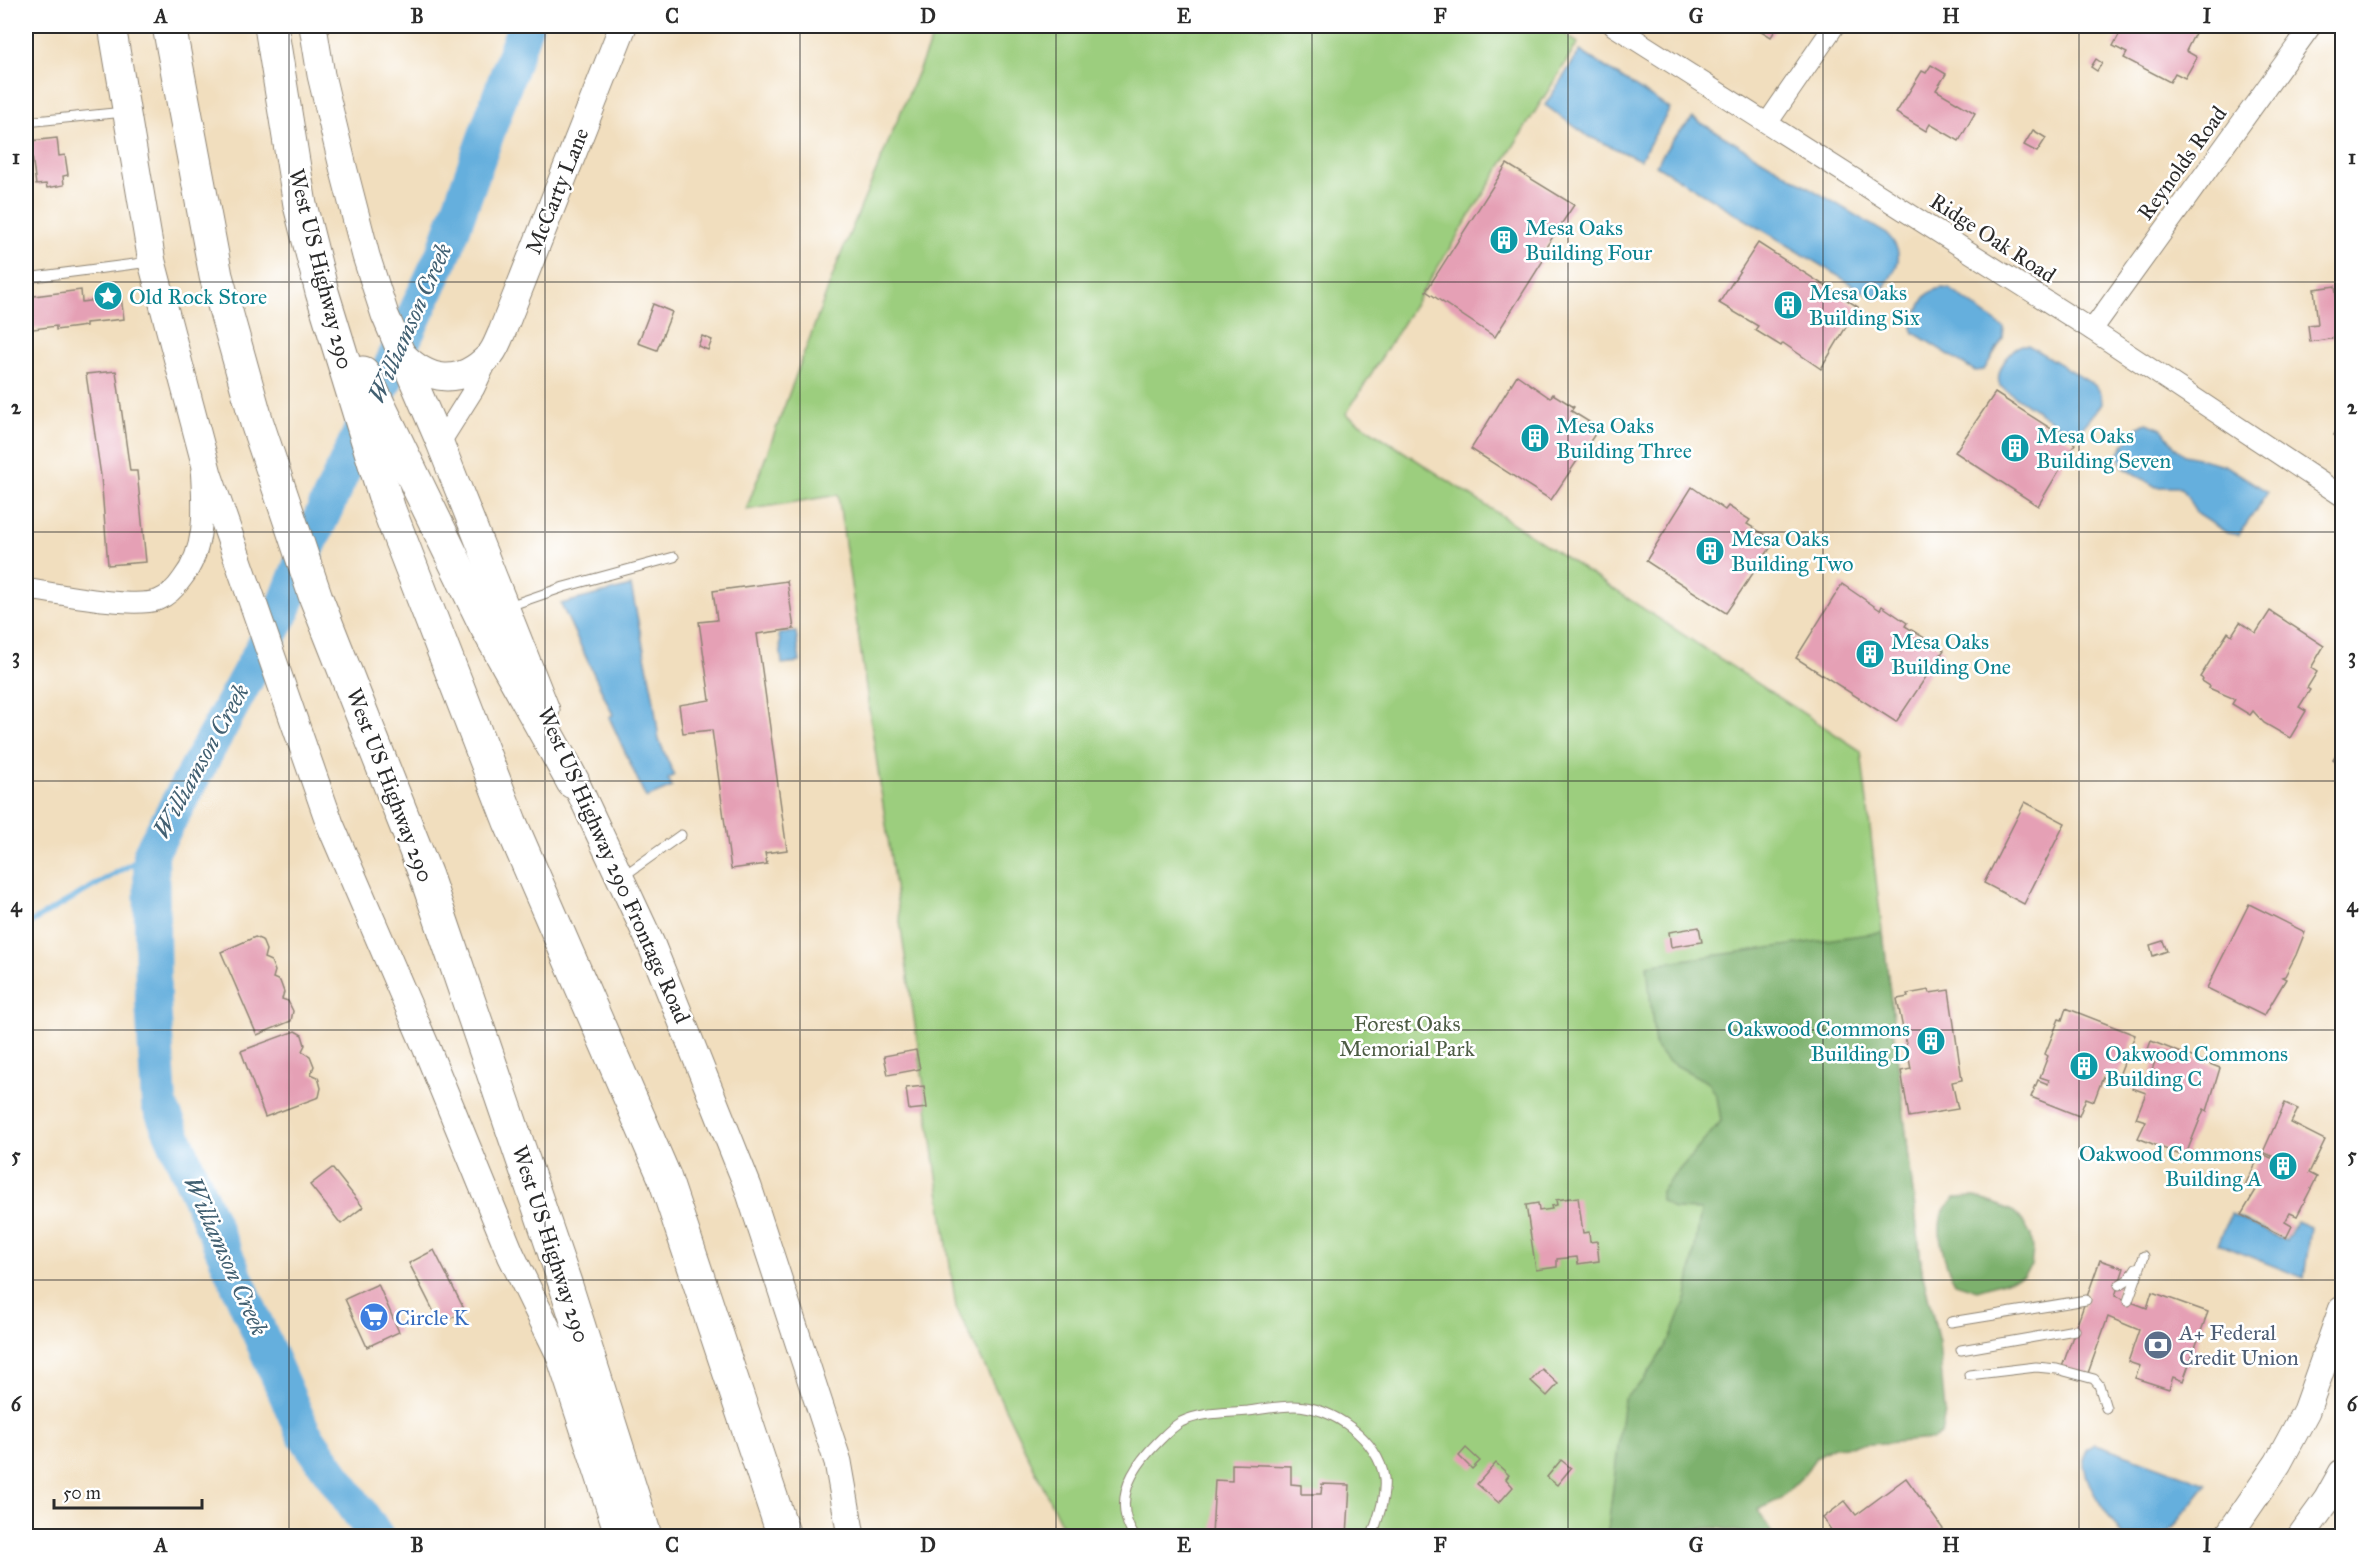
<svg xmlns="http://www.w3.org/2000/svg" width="2368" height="1562" font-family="'IM FELL Great Primer',serif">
<rect width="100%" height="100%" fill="#fff"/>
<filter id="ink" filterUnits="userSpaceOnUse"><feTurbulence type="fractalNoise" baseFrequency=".0167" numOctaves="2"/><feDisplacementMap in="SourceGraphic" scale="12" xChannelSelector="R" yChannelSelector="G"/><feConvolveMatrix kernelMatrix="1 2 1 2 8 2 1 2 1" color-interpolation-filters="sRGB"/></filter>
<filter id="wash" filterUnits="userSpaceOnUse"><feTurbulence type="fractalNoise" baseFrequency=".008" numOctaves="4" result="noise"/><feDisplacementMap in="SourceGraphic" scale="24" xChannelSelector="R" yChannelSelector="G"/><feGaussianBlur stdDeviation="1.35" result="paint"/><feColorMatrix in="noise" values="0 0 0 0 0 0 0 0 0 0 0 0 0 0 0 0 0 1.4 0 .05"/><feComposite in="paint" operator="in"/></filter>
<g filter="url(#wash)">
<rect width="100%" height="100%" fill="#f1debe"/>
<path fill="#9cce7e" stroke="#647c54" stroke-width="1.5" d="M941,26H1553L1578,43L1346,414L1861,751L1922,1271L1939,1343L1679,1446L1648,1536H1067L956,1307L838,495L746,510L839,259L935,31Z"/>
<g fill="#7db16d" stroke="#546e4c" stroke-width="1.5">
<path d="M1883,932L1922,1271L1939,1343L1945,1413L1941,1434L1933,1439L1834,1447L1816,1457L1803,1476L1780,1499L1758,1510L1773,1536H1745L1743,1533C1726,1529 1703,1523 1689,1536H1607L1624,1399L1644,1380L1670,1339L1687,1297L1701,1210L1673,1209L1661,1200V1191L1721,1121L1717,1097L1709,1083L1666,1060L1655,1046L1647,965Z"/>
<path d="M1975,1197L1996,1204L2014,1212L2023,1221L2031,1235L2033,1249L2031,1266L2023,1276L1977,1290L1955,1283C1945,1265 1933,1228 1945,1209C1947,1205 1952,1202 1955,1198Z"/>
</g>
<g fill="#65afdd" stroke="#486d84" stroke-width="1.5">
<path d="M1580,51L1670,109L1640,160L1588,136L1545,105Z"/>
<path d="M1693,118L1887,234C1912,259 1890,276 1876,299L1656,165L1672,140Z"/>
<path d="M1942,288L1950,289L2004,328L2003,338L1984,370L1975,371L1914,333L1912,328C1919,310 1921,291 1942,288Z"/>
<path d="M2022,345H2028L2096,386L2101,393L2102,404L2079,432H2068L2000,386C1994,373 2009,349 2022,345Z"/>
<path d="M2147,423L2162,429L2176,448L2185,455L2225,465L2268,492L2239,535L2227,533L2196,513L2183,489L2178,487H2156L2123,467L2118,455C2123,444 2135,426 2147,423Z"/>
<path d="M631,586L653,695L659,740L674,775L668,779L672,787L646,798L609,717L613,715L561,604Z"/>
<path d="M796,632L800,662L782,664L779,634Z"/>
<path d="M2231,1214L2286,1241L2297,1221L2311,1227L2304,1278L2218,1244Z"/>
<path d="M2094,1444L2102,1446L2207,1484L2166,1536H2122C2107,1511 2078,1482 2085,1450Z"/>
</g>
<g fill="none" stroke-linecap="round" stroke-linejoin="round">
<path stroke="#65afdd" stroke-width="6" d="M26,925L151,853"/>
<path stroke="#65afdd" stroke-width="36" d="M376,1536L303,1432L159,1104L153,1001L151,853L282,613L308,546L445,250L525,26"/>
</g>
<g id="blocks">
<g fill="#e5a0b5">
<path d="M1753,26H1778L1771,37Z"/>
<path d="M2116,26H2186L2196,31L2186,51L2197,57L2185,78L2175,73L2170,82L2124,58L2127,53L2113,46L2121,31L2114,28Z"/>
<path d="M2096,59L2102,63L2097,71L2091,67Z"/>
<path d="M1931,65L1946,74L1936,90L1975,113L1959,141L1930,124L1926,131L1896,113L1922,71L1926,73Z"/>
<path d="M2033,130L2046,138L2037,152L2024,145Z"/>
<path d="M57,138L59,156L65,155L68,175L63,176L64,185L47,188L46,184L36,185L30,141Z"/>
<path d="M1507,164L1574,205L1542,253L1546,256L1495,337L1426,291Z"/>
<path d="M26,219H30L32,238H26Z"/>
<path d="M1758,243L1858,307L1821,369L1783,343L1781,346L1755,330L1758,326L1719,303Z"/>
<path d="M2335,286L2342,337L2310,342L2308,325L2318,324L2314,289Z"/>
<path d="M81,290L82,302L121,297L124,319L86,323V326L56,330V326L26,330V297Z"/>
<path d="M653,304L672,312L657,350L638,343Z"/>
<path d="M702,336L712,340L708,350L698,346Z"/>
<path d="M116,371L130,471H137L146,562L108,565L101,476L86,374Z"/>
<path d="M1517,375L1550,398L1553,394L1574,407L1571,411L1573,412L1599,428L1551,500L1471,449Z"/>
<path d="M1995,393L2075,444L2038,506L1955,452Z"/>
<path d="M2342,422V440L2334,435Z"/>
<path d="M1692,487L1725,510L1728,506L1750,520L1747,524L1775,541L1726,613L1646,561Z"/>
<path d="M787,581L794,629L757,634L787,850L765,853L767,864L731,869L712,730L683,733L679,705L710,700L699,622L717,620L713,591Z"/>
<path d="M1842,584L1880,610L1882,606L1907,623L1905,626L1944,650L1896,722L1796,658Z"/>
<path d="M2270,611L2324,646L2311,668L2317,672L2307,688L2310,690L2299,707L2306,711L2290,738L2264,723L2253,711L2250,715L2232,704L2235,699L2209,688L2210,686L2202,681L2203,679L2200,677L2228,632L2232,635L2240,622L2256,633Z"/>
<path d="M2342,729V770L2336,766L2338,763L2333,759L2340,748L2338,736Z"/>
<path d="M2025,802L2065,823L2024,904L1984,883Z"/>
<path d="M2249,904L2305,932L2296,955L2285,976L2282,977L2286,979L2264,1016L2207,988Z"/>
<path d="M1699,927L1702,942L1671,947L1669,932Z"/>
<path d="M255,937L262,940L266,950L264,958L271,961L275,971L273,978L280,981L284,992L282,999L288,1001L293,1011L291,1021L257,1035L221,952Z"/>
<path d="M2163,941L2167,951L2153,956L2150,945Z"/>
<path d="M1929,990L1930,993L1949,990L1962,1080L1952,1082L1958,1109L1909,1117L1901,1071L1911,1069L1897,999L1908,997L1907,994Z"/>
<path d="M2066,1008L2135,1035L2116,1083L2103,1077L2094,1101L2086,1098L2079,1116L2031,1097L2038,1080L2048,1084L2049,1080L2040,1077L2048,1056L2045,1054L2059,1019L2062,1020Z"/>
<path d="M295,1031L302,1035L305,1045L302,1051L310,1056L314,1066L311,1074L318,1077L321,1088L319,1097L265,1117L241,1051Z"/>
<path d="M2151,1041L2220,1068L2207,1111L2204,1109L2185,1157L2138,1138L2146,1121L2136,1118L2146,1093L2132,1088L2136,1077L2148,1081L2157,1056L2147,1052Z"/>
<path d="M916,1050L920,1069L888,1075L884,1056Z"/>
<path d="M924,1086L927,1108L909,1110L906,1088Z"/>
<path d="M2285,1103L2298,1109L2291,1123L2325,1140L2309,1173L2317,1177L2297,1216L2290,1213L2285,1222L2292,1226L2286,1238L2241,1215L2256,1190L2245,1185L2261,1153L2271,1158L2272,1156L2263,1152Z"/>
<path d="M332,1168L363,1207L341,1224L310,1185Z"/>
<path d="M1578,1197L1583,1233L1589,1232L1590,1242L1597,1241L1599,1261L1578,1264L1577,1257L1557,1259V1267L1536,1270L1526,1205L1538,1203L1539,1211L1552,1209L1551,1206L1557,1205L1556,1200Z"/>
<path d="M434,1250L465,1311L440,1324L409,1263Z"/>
<path d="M2100,1260L2124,1268L2115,1296L2147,1308L2152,1292L2208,1312L2183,1381L2173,1377L2169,1389L2135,1378L2140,1366L2128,1362L2139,1330L2108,1317L2087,1376L2062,1367Z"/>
<path d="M378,1284L399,1332L367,1347L345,1299Z"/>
<path d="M1542,1369L1558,1384L1547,1396L1531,1381Z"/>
<path d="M1466,1448L1480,1461L1472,1469L1459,1456Z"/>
<path d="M1561,1460L1571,1468L1557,1485L1547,1477Z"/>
<path d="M1496,1463L1509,1475L1506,1479L1513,1487L1499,1503L1477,1484Z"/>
<path d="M1232,1464L1291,1466V1484L1301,1485V1494H1321L1322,1484L1350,1485L1347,1536H1212L1215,1480L1232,1481Z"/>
<path d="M1906,1478L1948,1536H1828L1833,1533L1823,1518L1845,1501L1856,1515Z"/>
</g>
</g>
</g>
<g filter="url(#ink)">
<use href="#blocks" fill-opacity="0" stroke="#8e8474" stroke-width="1.5"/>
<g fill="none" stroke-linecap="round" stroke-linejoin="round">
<g stroke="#8e8474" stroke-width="11">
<g id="lane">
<path d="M26,122L124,112"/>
<path d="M26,278L150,262"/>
<path d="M506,607L564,587L674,557"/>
<path d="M622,877L681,835"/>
<path d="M2119,1285L2129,1279L2136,1268"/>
<path d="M2128,1301L2144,1256"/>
<path d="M1951,1322L2086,1300"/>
<path d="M1961,1350L2075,1330"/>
<path d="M1969,1375L2036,1367L2057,1369L2094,1379L2099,1385L2106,1408"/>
<path d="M1134,1536C1112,1501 1131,1469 1157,1443C1164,1436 1172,1427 1181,1422C1201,1412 1226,1413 1248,1411C1263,1409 1279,1406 1294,1406C1332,1406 1379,1440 1384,1478C1386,1498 1378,1518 1372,1536"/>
</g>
</g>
<g stroke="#8e8474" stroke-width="22">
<g id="street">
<path d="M1614,26L2092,330L2342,496"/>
<path d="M1768,122L1834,26"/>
<path d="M2092,330L2311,26"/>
<path d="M440,443L474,389L489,357"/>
<path d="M26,589C57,593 131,609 158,600C168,596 176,588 182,579C206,549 203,510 201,474"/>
</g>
</g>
<g stroke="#8e8474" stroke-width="29">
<g id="secondary">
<path d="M112,26L152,262L208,474L330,824L426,1047L511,1255L559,1353L619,1536"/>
<path d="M313,26L321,75L343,167L366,256L385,315L440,443L546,710"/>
<path d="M402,354C429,382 459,386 488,357C495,351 498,340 502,332L623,26"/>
<path d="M566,762L651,944L748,1187L838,1462L851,1536"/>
<path d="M2228,1536L2278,1463L2306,1411L2342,1310"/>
<path d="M2301,1536L2327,1500L2342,1473"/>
</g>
</g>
<g stroke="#8e8474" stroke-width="35">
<g id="highway">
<path d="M169,26L216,276L257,423L316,598L426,876L566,1286L645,1536"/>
<path d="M271,26L300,205L322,292L389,510L510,822L664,1176L784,1536"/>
<path d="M363,373L485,624L573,782"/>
</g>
</g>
<use href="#lane" stroke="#fff" stroke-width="9"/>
<use href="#street" stroke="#fff" stroke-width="20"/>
<use href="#secondary" stroke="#fff" stroke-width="27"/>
<use href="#highway" stroke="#fff" stroke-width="33"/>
</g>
</g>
<path fill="none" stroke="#2b2b2b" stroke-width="1.5" stroke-opacity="0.55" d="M289,26V1536M545,26V1536M800,26V1536M1056,26V1536M1312,26V1536M1568,26V1536M1823,26V1536M2079,26V1536M26,282H2342M26,532H2342M26,781H2342M26,1030H2342M26,1280H2342"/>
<defs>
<g id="building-disc" transform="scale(1.5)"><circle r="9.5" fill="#0f9aa8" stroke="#fff"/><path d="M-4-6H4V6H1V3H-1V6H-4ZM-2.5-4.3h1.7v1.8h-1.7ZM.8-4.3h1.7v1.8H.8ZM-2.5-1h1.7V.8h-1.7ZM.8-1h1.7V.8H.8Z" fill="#fff"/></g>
<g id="sight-disc" transform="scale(1.5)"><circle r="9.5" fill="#0f9aa8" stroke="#fff"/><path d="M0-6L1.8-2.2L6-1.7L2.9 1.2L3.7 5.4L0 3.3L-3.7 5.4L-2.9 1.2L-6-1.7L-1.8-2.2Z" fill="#fff"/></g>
<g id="supermarket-disc" transform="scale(1.5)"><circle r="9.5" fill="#3f7fe0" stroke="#fff"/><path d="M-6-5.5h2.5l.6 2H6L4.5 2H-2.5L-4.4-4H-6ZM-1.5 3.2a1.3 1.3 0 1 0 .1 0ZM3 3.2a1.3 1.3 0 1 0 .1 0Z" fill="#fff"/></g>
<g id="bank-disc" transform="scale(1.5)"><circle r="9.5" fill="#5c6f8a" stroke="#fff"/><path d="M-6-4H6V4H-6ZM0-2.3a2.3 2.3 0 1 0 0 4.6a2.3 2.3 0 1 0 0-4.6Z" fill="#fff"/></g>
</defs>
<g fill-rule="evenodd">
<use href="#building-disc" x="1504" y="240"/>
<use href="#sight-disc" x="108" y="296"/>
<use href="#building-disc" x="1788" y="305"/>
<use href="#building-disc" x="1535" y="438"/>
<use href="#building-disc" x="2015" y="448"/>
<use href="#building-disc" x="1710" y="551"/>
<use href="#building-disc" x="1870" y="654"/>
<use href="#building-disc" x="1931" y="1041"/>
<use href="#building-disc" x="2084" y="1066"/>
<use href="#building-disc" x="2283" y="1166"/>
<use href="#supermarket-disc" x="374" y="1317"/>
<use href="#bank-disc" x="2158" y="1345"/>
</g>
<g text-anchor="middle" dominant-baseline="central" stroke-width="5" stroke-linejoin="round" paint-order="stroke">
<g font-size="22" fill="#2b2b2b" stroke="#fff">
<text transform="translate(2182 163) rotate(-54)">Reynolds Road</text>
<text transform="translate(557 191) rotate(-68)">McCarty Lane</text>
<text transform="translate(1993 238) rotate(33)">Ridge Oak Road</text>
<text transform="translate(321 269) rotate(76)">West US Highway 290</text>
<text transform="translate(390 785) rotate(69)">West US Highway 290</text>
<text transform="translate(614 865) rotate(66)">West US Highway 290 Frontage Road</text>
<text transform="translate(551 1244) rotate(72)">West US Highway 290</text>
</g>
<g font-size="22" fill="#0d838f" stroke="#fff" text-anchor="start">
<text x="1525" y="227">Mesa Oaks<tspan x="1525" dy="25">Building Four</tspan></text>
<text x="1809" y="292">Mesa Oaks<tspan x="1809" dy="25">Building Six</tspan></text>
<text x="129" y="296">Old Rock Store</text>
<text x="1556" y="425">Mesa Oaks<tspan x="1556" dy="25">Building Three</tspan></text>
<text x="2036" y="435">Mesa Oaks<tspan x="2036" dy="25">Building Seven</tspan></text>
<text x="1731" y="538">Mesa Oaks<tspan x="1731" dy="25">Building Two</tspan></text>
<text x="1891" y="641">Mesa Oaks<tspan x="1891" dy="25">Building One</tspan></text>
<text x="1910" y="1028" text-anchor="end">Oakwood Commons<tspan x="1910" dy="25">Building D</tspan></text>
<text x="2105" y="1053">Oakwood Commons<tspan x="2105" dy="25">Building C</tspan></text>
<text x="2262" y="1153" text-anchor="end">Oakwood Commons<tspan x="2262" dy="25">Building A</tspan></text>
</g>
<g font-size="22" fill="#4d5c44" stroke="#fff">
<text x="1407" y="1023">Forest Oaks<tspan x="1407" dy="25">Memorial Park</tspan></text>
</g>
<g font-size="22" fill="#366cbe" stroke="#fff" text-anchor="start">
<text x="395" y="1317">Circle K</text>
</g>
<g font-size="22" fill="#4e5e75" stroke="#fff" text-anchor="start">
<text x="2179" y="1332">A+ Federal<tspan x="2179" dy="25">Credit Union</tspan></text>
</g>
<g font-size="24" font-style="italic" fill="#426072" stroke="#fff">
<text transform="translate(410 323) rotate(-66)">Williamson Creek</text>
<text transform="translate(201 761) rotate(-61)">Williamson Creek</text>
<text transform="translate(226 1256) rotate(66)">Williamson Creek</text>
</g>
</g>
<rect width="2368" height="1562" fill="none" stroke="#fff" stroke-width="66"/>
<path d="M54 1499v9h148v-9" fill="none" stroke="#2b2b2b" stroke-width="3"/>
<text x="63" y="1499" font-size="18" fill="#2b2b2b" stroke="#ffffff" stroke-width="4.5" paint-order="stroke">50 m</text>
<rect x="33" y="33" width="2302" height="1496" fill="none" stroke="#2b2b2b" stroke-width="2"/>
<g font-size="20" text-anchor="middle" font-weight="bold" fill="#2b2b2b">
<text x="161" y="23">A</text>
<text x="417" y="23">B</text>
<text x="672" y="23">C</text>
<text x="928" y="23">D</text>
<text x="1184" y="23">E</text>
<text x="1440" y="23">F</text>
<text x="1696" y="23">G</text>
<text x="1951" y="23">H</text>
<text x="2207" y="23">I</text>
<text x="16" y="164">1</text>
<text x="2352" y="164">1</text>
<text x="16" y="414">2</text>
<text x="2352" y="414">2</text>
<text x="16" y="663">3</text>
<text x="2352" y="663">3</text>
<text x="16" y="912">4</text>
<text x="2352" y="912">4</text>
<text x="16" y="1162">5</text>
<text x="2352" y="1162">5</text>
<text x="16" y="1411">6</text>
<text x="2352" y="1411">6</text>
<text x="161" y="1552">A</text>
<text x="417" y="1552">B</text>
<text x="672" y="1552">C</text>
<text x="928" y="1552">D</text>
<text x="1184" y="1552">E</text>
<text x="1440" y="1552">F</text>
<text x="1696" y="1552">G</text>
<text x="1951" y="1552">H</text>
<text x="2207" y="1552">I</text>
</g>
</svg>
